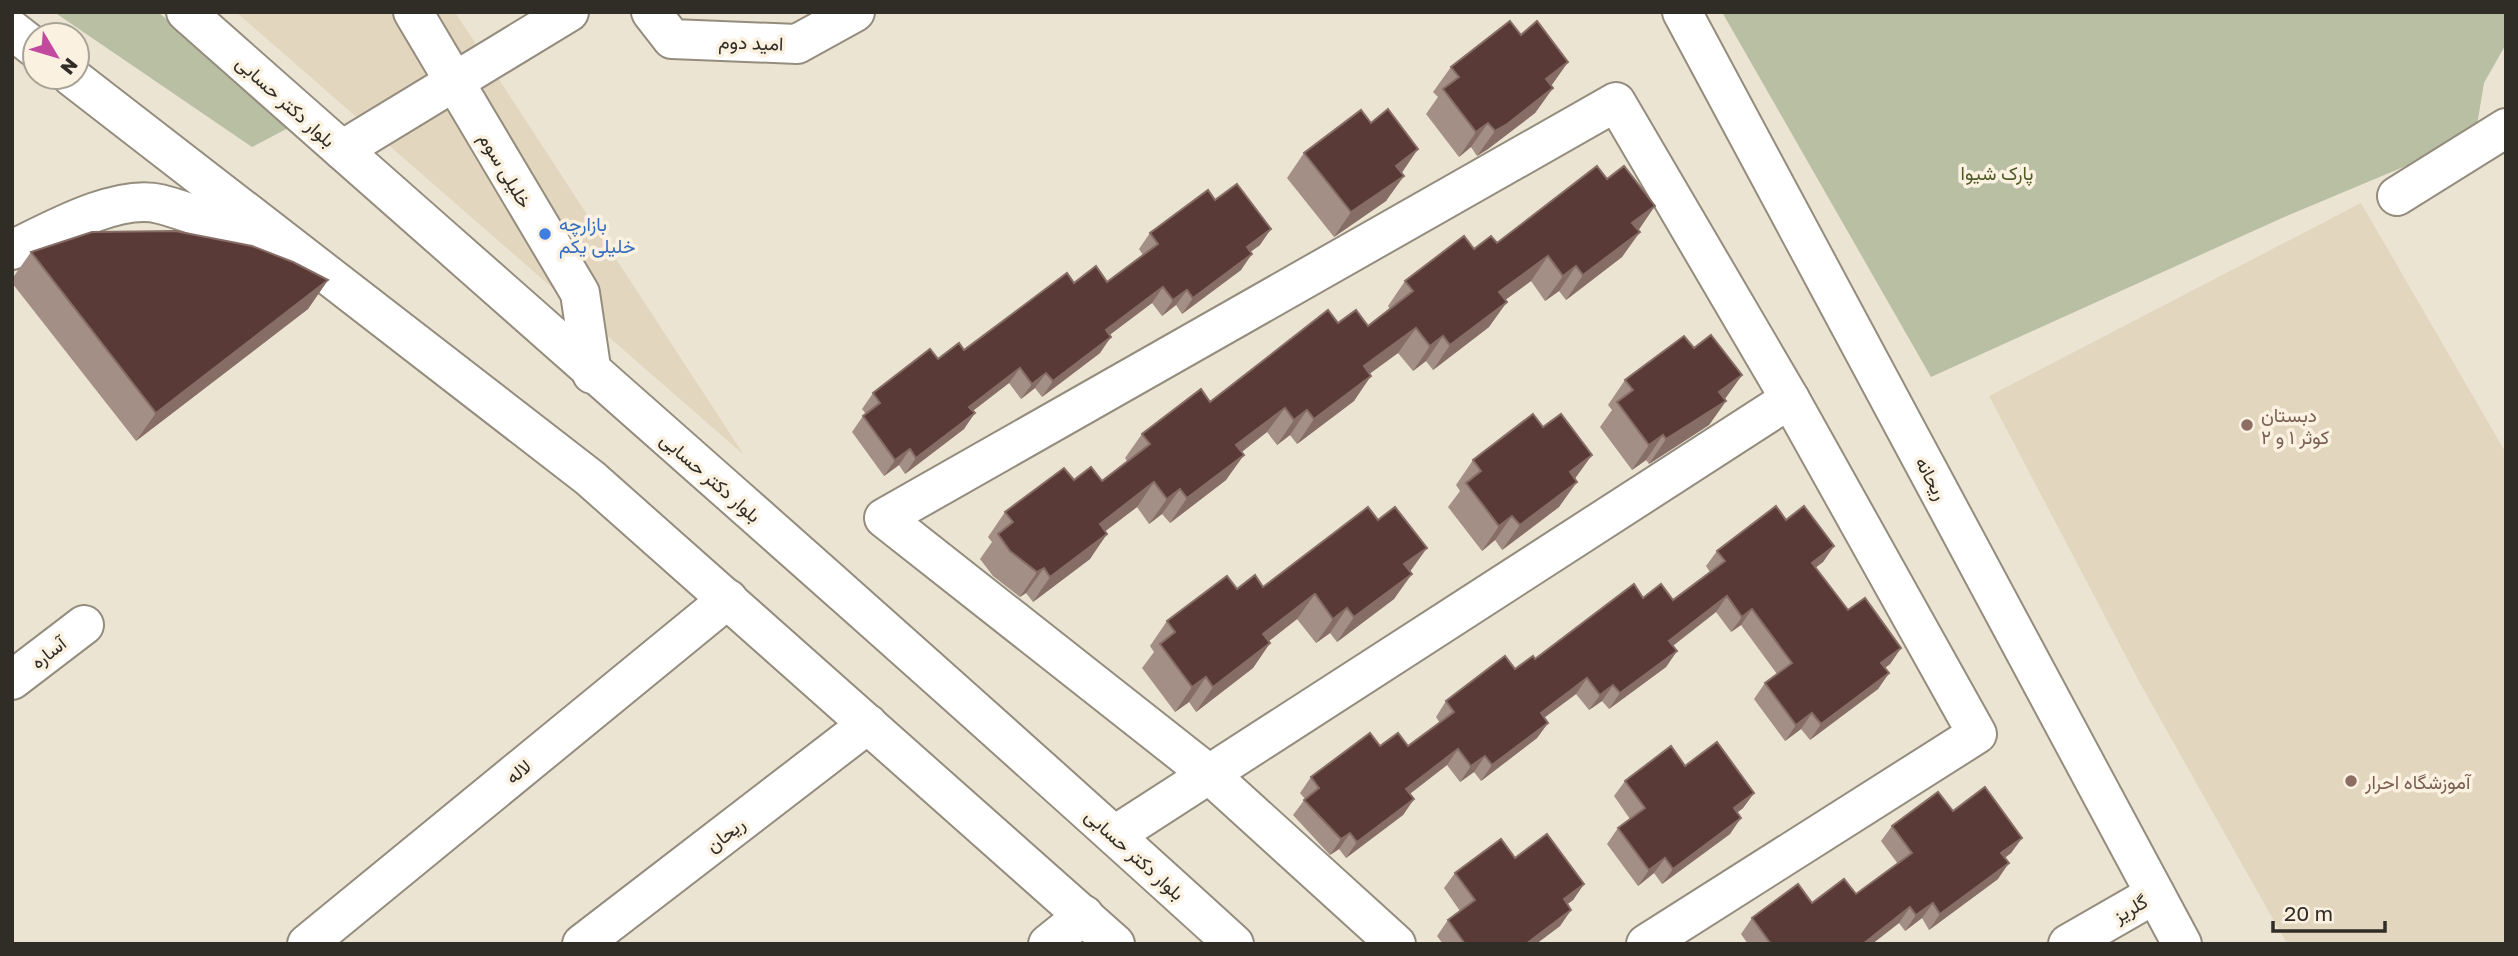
<svg xmlns="http://www.w3.org/2000/svg" width="2518" height="956" font-family="'Golos Text',Vazirmatn,sans-serif">
<rect width="100%" height="100%" fill="#ece4d3"/>
<g fill="#e3d6bf">
<path d="M236,12H455L744,455Z"/>
<path d="M2361,203L2506,453V944H2287L2141,685L1989,396Z"/>
</g>
<g fill="#b8bfa3">
<path d="M54,12H158L292,126L252,147Z"/>
<path d="M1722,12H2506V44L2484,83L2475,137L2282,218L1931,377Z"/>
</g>
<g fill="none" stroke-linecap="round" stroke-linejoin="round">
<g stroke="#948c7d" stroke-width="42">
<g id="minor">
<path d="M413,12L580,293L592,374"/>
<path d="M651,12L672,39L797,44L855,12"/>
<path d="M1682,12L2182,944"/>
<path d="M342,150L569,12"/>
<path d="M2397,196L2506,128"/>
<path d="M12,680L84,625"/>
<path d="M1115,835L1790,399"/>
<path d="M307,944L728,599"/>
<path d="M582,944L868,724"/>
<path d="M1048,944L1084,915"/>
<path d="M1396,944L1210,775L884,518L1616,102L1790,399L1977,734L1646,944"/>
<path d="M2068,944L2155,894"/>
</g>
</g>
<g stroke="#948c7d" stroke-width="42">
<g id="major">
<path d="M186,12C536,322 888,629 1234,944"/>
<path d="M12,30L35,48"/>
<path d="M72,77L590,478L1115,944"/>
<path d="M12,250C49,232 118,193 160,204C196,213 232,230 267,242"/>
</g>
</g>
<use href="#minor" stroke="#fff" stroke-width="38"/>
<use href="#major" stroke="#fff" stroke-width="38"/>
</g>
<g fill="#a38f85">
<path d="M1521,35L1568,62L1551,86L1553,88L1535,113L1488,149L1477,156L1471,147L1459,157L1426,114L1438,97L1433,92L1451,67Z"/>
<path d="M1304,153L1401,173L1386,201L1334,237L1287,178Z"/>
<path d="M1215,200L1260,245L1250,252L1241,270L1182,314L1176,305L1162,316L1152,303L1109,335L1100,353L1042,397L1035,388L1021,399L1009,383L973,411L964,429L905,474L899,465L884,476L852,432L863,416L866,414L862,409L873,393L938,359L964,350L1107,282L1143,255L1139,249L1150,233Z"/>
<path d="M1638,230L1622,257L1566,300L1559,291L1545,301L1531,281L1505,300L1489,327L1433,370L1426,361L1413,371L1398,353L1369,374L1354,401L1297,444L1290,435L1277,445L1267,432L1241,452L1226,480L1170,523L1162,514L1149,524L1137,507L1105,531L1090,559L1033,602L1026,593L1020,597L993,576L980,559L992,542L988,537L1005,512L1074,480L1102,481L1127,461L1125,458L1142,434L1210,402L1338,323L1368,326L1390,309L1388,306L1405,281L1474,249L1497,243Z"/>
<path d="M31,252L328,280L308,309L136,441L12,283V279Z"/>
<path d="M1694,348L1742,375L1725,399L1726,401L1709,425L1649,464L1646,460L1632,470L1600,427L1612,410L1608,405L1625,380Z"/>
<path d="M1473,460L1575,479L1559,507L1502,550L1495,540L1482,551L1448,507L1460,491L1456,485Z"/>
<path d="M1786,520L1834,546L1823,562L1815,567L1848,610L1901,648L1890,664L1885,668L1889,673L1878,689L1810,740L1801,729L1785,741L1754,699L1765,683L1777,674L1741,625L1731,632L1716,612L1673,646L1677,651L1666,667L1609,709L1602,701L1589,710L1576,694L1544,718L1548,723L1537,738L1481,781L1474,772L1460,782L1447,765L1410,794L1414,799L1403,815L1346,858L1339,849L1330,855L1293,815L1305,799L1300,793L1311,777L1380,746H1408L1440,723L1436,717L1446,701L1535,659L1643,598L1673,600L1710,572L1706,566L1717,551Z"/>
<path d="M1410,572L1394,599L1337,642L1330,633L1316,643L1297,619L1269,641L1270,643L1253,668L1196,712L1189,702L1175,712L1142,668L1154,652L1150,646L1167,621L1237,589Z"/>
<path d="M1685,766L1754,793L1743,808L1737,813L1730,834L1662,884L1654,873L1638,886L1607,844L1618,828L1630,819L1614,796L1625,781Z"/>
<path d="M1953,811L2022,838L2011,853L2005,858L1998,879L1929,930L1922,918L1905,931L1899,923L1872,944H1748L1741,934L1752,918L1812,903L1856,894L1898,864L1881,841L1892,826Z"/>
<path d="M1515,858L1584,884L1573,900L1567,904L1571,910L1560,926L1536,944H1443L1437,936L1448,920L1460,911L1444,888L1455,873Z"/>
</g>
<g fill="#866d66">
<path d="M1568,62L1551,86L1546,79Z"/>
<path d="M1553,88L1535,113L1488,149L1477,156L1495,131Z"/>
<path d="M1488,123L1471,147L1459,157L1476,132Z"/>
<path d="M1418,149L1401,174L1396,166Z"/>
<path d="M1404,176L1386,201L1334,237L1351,212Z"/>
<path d="M1655,206L1638,231L1632,223Z"/>
<path d="M1271,229L1260,245L1236,262L1247,247Z"/>
<path d="M1640,232L1622,257L1566,300L1583,275Z"/>
<path d="M1252,254L1241,270L1182,314L1193,298Z"/>
<path d="M1548,256L1531,281L1482,317L1499,292Z"/>
<path d="M1576,266L1559,291L1545,301L1563,276Z"/>
<path d="M328,280L308,309L136,441L156,413Z"/>
<path d="M1163,287L1152,303L1095,346L1106,330Z"/>
<path d="M1187,290L1176,305L1162,316L1173,300Z"/>
<path d="M1507,302L1489,327L1433,370L1450,345Z"/>
<path d="M1416,328L1398,353L1346,391L1364,366Z"/>
<path d="M1443,336L1426,361L1413,371L1430,346Z"/>
<path d="M1111,337L1100,353L1042,397L1053,381Z"/>
<path d="M1020,368L1009,383L958,422L969,407Z"/>
<path d="M1046,373L1035,388L1021,399L1032,384Z"/>
<path d="M1742,375L1724,400L1726,401L1709,425L1649,464L1666,439L1719,392Z"/>
<path d="M1371,376L1354,401L1297,444L1314,419Z"/>
<path d="M1285,408L1267,432L1219,470L1236,445Z"/>
<path d="M1307,410L1290,435L1277,445L1294,420Z"/>
<path d="M975,413L964,429L905,474L916,458Z"/>
<path d="M1663,435L1646,460L1632,470L1649,445Z"/>
<path d="M910,449L899,465L884,476L895,460Z"/>
<path d="M1244,455L1226,480L1170,523L1187,498Z"/>
<path d="M1592,455L1574,480L1570,472Z"/>
<path d="M1154,482L1137,507L1082,549L1100,524Z"/>
<path d="M1577,482L1559,507L1502,550L1520,525Z"/>
<path d="M1180,489L1162,514L1149,524L1167,499Z"/>
<path d="M1512,516L1495,540L1482,551L1499,526Z"/>
<path d="M1107,534L1090,559L1033,602L1050,577Z"/>
<path d="M1834,546L1823,562L1801,579L1812,563Z"/>
<path d="M1427,548L1409,573L1404,564Z"/>
<path d="M1044,568L1026,593L1020,597L1037,572Z"/>
<path d="M1412,574L1394,599L1337,642L1354,617Z"/>
<path d="M1315,594L1297,619L1246,659L1263,634Z"/>
<path d="M1727,596L1716,612L1658,657L1669,641Z"/>
<path d="M1347,608L1330,633L1316,643L1333,619Z"/>
<path d="M1752,609L1741,625L1731,632L1742,617Z"/>
<path d="M1270,643L1253,668L1196,712L1213,687Z"/>
<path d="M1901,648L1890,664L1870,679L1881,663Z"/>
<path d="M1677,651L1666,667L1609,709L1620,693Z"/>
<path d="M1889,673L1878,689L1810,740L1821,724Z"/>
<path d="M1206,677L1189,702L1175,712L1192,687Z"/>
<path d="M1587,678L1576,694L1530,728L1541,713Z"/>
<path d="M1613,685L1602,701L1589,710L1600,695Z"/>
<path d="M1812,713L1801,729L1785,741L1796,725Z"/>
<path d="M1548,723L1537,738L1481,781L1492,765Z"/>
<path d="M1458,749L1447,765L1395,805L1406,789Z"/>
<path d="M1485,756L1474,772L1460,782L1471,766Z"/>
<path d="M1754,793L1743,808L1723,823L1734,808Z"/>
<path d="M1414,799L1403,815L1346,858L1357,842Z"/>
<path d="M1741,818L1730,834L1662,884L1673,869Z"/>
<path d="M1350,833L1339,849L1330,855L1341,839Z"/>
<path d="M2022,838L2011,853L1990,868L2001,853Z"/>
<path d="M1665,858L1654,873L1638,886L1649,870Z"/>
<path d="M2009,863L1998,879L1929,930L1940,914Z"/>
<path d="M1584,884L1573,900L1553,915L1564,899Z"/>
<path d="M1933,903L1922,918L1905,931L1916,915Z"/>
<path d="M1910,907L1899,923L1872,944H1863Z"/>
<path d="M1571,910L1560,926L1536,944H1526Z"/>
</g>
<g fill="#5a3a37" stroke="#866d66" stroke-width="2">
<path d="M1510,21L1521,35L1537,21L1568,62L1546,79L1553,88L1506,125L1495,131L1488,123L1476,132L1443,89L1459,77L1451,67Z"/>
<path d="M1388,109L1418,149L1396,166L1404,176L1351,212L1304,153L1361,110L1371,123Z"/>
<path d="M1597,166L1607,179L1624,166L1655,206L1632,223L1640,232L1583,275L1576,266L1563,276L1548,256L1499,292L1507,302L1450,345L1443,336L1430,346L1416,328L1364,366L1371,376L1314,419L1307,410L1294,420L1285,408L1236,445L1244,455L1187,498L1180,489L1167,499L1154,482L1100,524L1107,534L1050,577L1044,568L1037,572L1010,551L998,534L1013,522L1005,512L1064,468L1074,480L1091,467L1102,481L1150,444L1142,434L1201,389L1210,402L1328,310L1338,323L1356,310L1368,326L1413,291L1405,281L1464,236L1474,249L1491,236L1497,243Z"/>
<path d="M1237,184L1271,229L1247,247L1252,254L1193,298L1187,290L1173,300L1163,287L1106,330L1111,337L1053,381L1046,373L1032,384L1020,368L969,407L975,413L916,458L910,449L895,460L863,416L880,403L873,393L930,349L938,359L959,343L964,350L1067,273L1074,283L1096,266L1107,282L1158,244L1150,233L1208,190L1215,200Z"/>
<path d="M175,231L252,246L293,262L328,280L156,413L31,252L92,232Z"/>
<path d="M1711,335L1742,375L1719,392L1726,401L1666,439L1663,435L1649,445L1617,402L1633,390L1625,380L1684,336L1694,348Z"/>
<path d="M1533,414L1543,427L1561,414L1592,455L1570,472L1577,482L1520,525L1512,516L1499,526L1466,483L1481,471L1473,460Z"/>
<path d="M1776,506L1786,520L1804,506L1834,546L1812,563L1848,610L1865,598L1901,648L1881,663L1889,673L1821,724L1812,713L1796,725L1765,683L1792,663L1752,609L1742,617L1727,596L1669,641L1677,651L1620,693L1613,685L1600,695L1587,678L1541,713L1548,723L1492,765L1485,756L1471,766L1458,749L1406,789L1414,799L1357,842L1350,833L1341,839L1304,800L1319,788L1311,777L1370,733L1380,746L1398,733L1408,746L1454,712L1446,701L1505,656L1515,669L1533,656L1535,659L1634,584L1643,598L1661,584L1673,600L1725,561L1717,551Z"/>
<path d="M1368,507L1378,520L1395,507L1427,548L1404,564L1412,574L1354,617L1347,608L1333,619L1315,594L1263,634L1270,643L1213,687L1206,677L1192,687L1160,644L1175,632L1167,621L1227,576L1237,589L1255,575L1263,587Z"/>
<path d="M1717,742L1754,793L1734,808L1741,818L1673,869L1665,858L1649,870L1618,828L1645,808L1625,781L1671,746L1685,766Z"/>
<path d="M1985,787L2022,838L2001,853L2009,863L1940,914L1933,903L1916,915L1910,907L1863,944H1771L1752,918L1798,884L1812,903L1844,879L1856,894L1912,853L1892,826L1938,792L1953,811Z"/>
<path d="M1547,834L1584,884L1564,899L1571,910L1526,944H1465L1448,920L1475,900L1455,873L1501,839L1515,858Z"/>
</g>
<circle fill="#3f7fe0" stroke="#faf1e0" stroke-width="2.5" cx="545" cy="234" r="7"/>
<g fill="#8d6e63" stroke="#faf1e0" stroke-width="2.5">
<circle cx="2247" cy="425" r="7"/>
<circle cx="2351" cy="781" r="7"/>
</g>
<g text-anchor="middle" dominant-baseline="central" stroke-width="7" stroke-linejoin="round" paint-order="stroke">
<g font-size="19" fill="#302c26" stroke="#faf1e0">
<text transform="translate(751 42) rotate(2)">امید دوم</text>
<text transform="translate(286 101) rotate(42)">بلوار دکتر حسابی</text>
<text transform="translate(506 170) rotate(59)">خلیلی سوم</text>
<text transform="translate(711 477) rotate(41)">بلوار دکتر حسابی</text>
<text transform="translate(1932 478) rotate(62)">ریحانه</text>
<text transform="translate(48 652) rotate(-38)">آساره</text>
<text transform="translate(518 771) rotate(-39)">لاله</text>
<text transform="translate(725 834) rotate(-38)">ریحان</text>
<text transform="translate(1135 854) rotate(42)">بلوار دکتر حسابی</text>
<text transform="translate(2130 908) rotate(-30)">گلریز</text>
</g>
<g font-size="19" fill="#505a25" stroke="#faf1e0">
<text x="1997" y="172">پارک شیوا</text>
</g>
<g font-size="19" fill="#366cbe" stroke="#faf1e0" text-anchor="start">
<text x="559" y="223">بازارچه<tspan x="559" dy="22">خلیلی یکم</tspan></text>
</g>
<g font-size="19" fill="#785e54" stroke="#faf1e0" text-anchor="start">
<text x="2261" y="414">دبستان<tspan x="2261" dy="22">کوثر ۱ و ۲</tspan></text>
<text x="2365" y="781">آموزشگاه احرار</text>
</g>
</g>
<rect width="2518" height="956" fill="none" stroke="#302c26" stroke-width="28"/>
<g transform="translate(56 56) rotate(128)"><circle r="33" fill="#faf1e0" stroke="#a9a296" stroke-width="2"/>
<path d="M0-5L12 26L0 18L-12 26Z" fill="#c24a9e"/>
<text y="-10" font-size="19" font-weight="bold" text-anchor="middle" fill="#302c26">N</text>
</g>
<path d="M2273 921v10h112v-10" fill="none" stroke="#302c26" stroke-width="3.5"/>
<text x="2284" y="921" font-size="21" fill="#302c26" stroke="#faf1e0" stroke-width="5" paint-order="stroke">20 m</text>
</svg>
